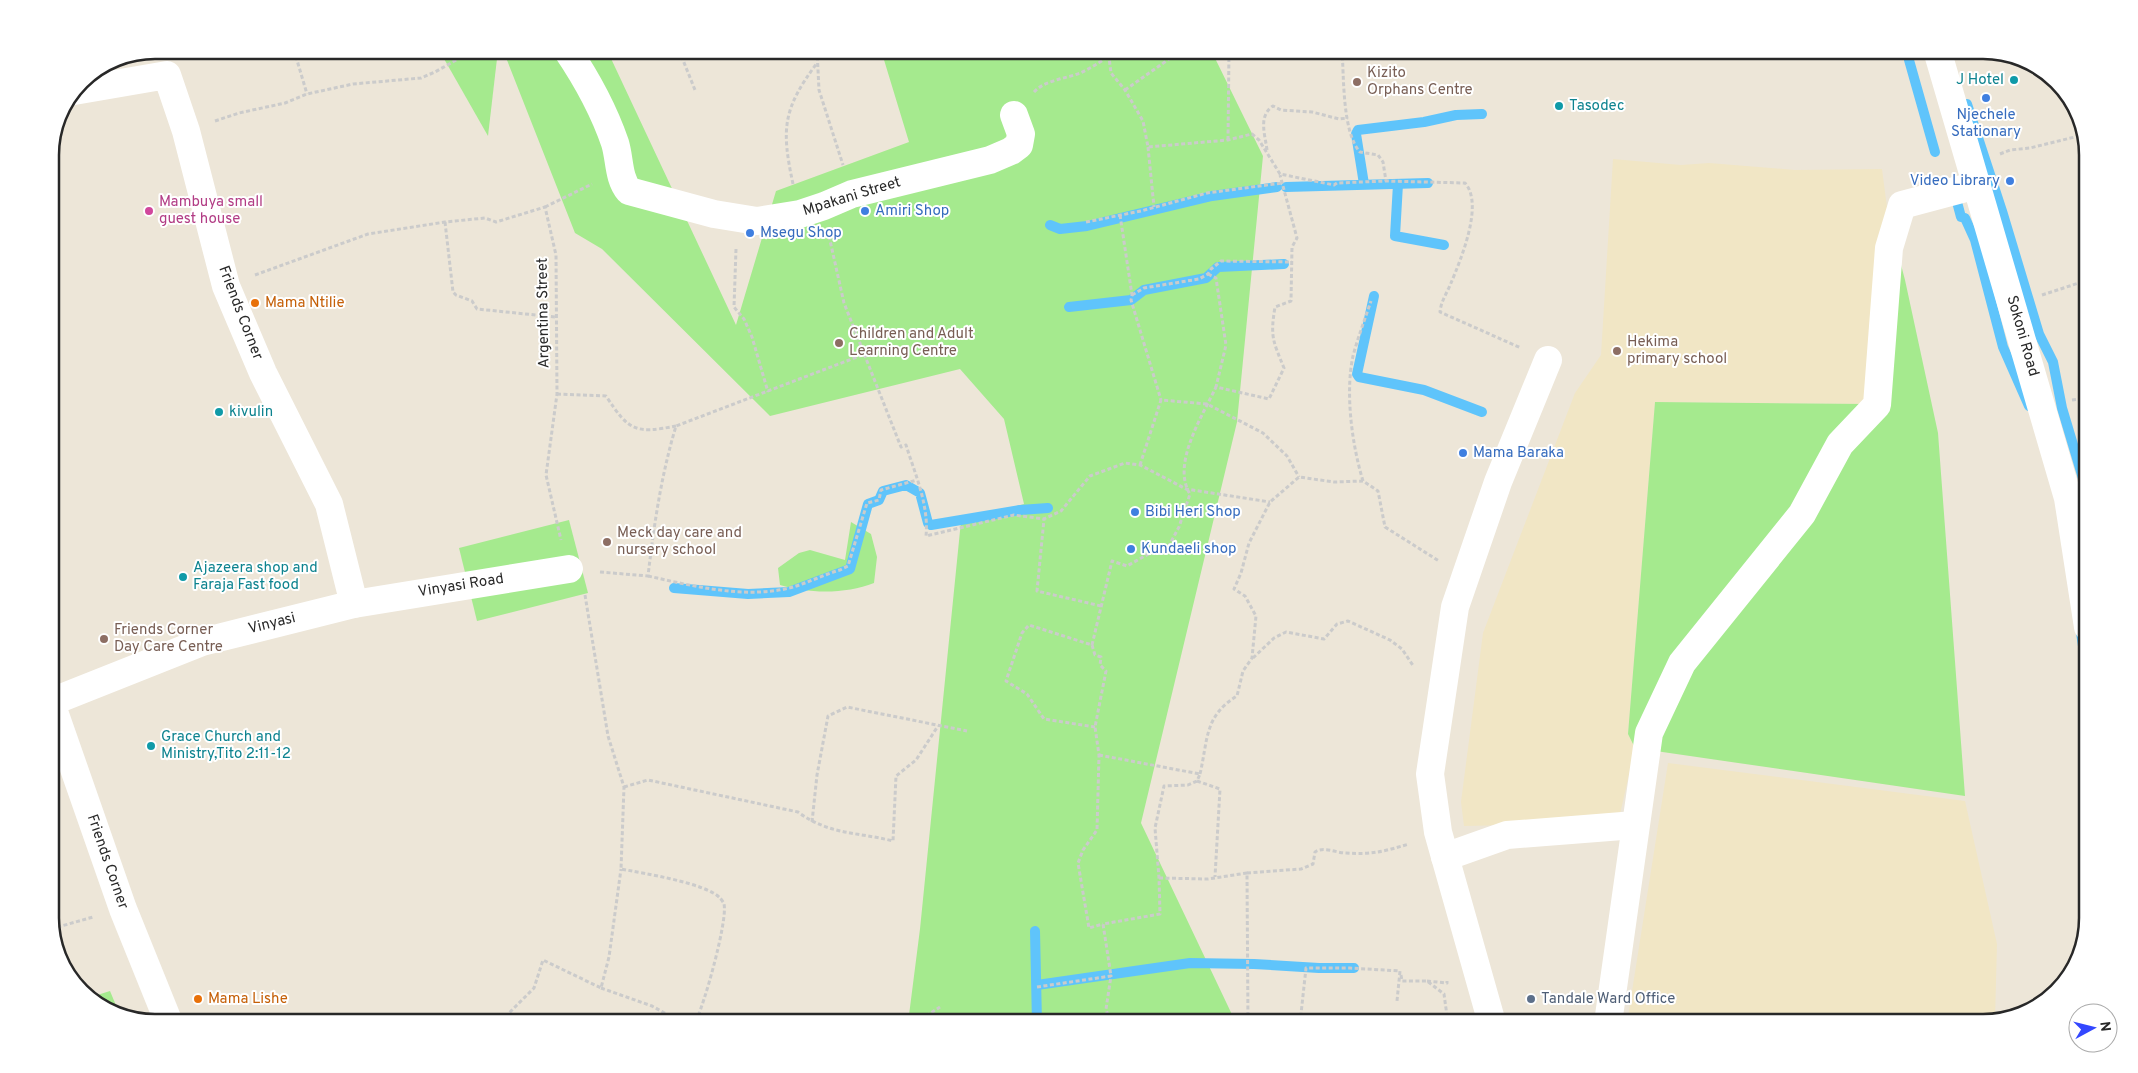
<svg xmlns="http://www.w3.org/2000/svg" width="2138" height="1073" font-family="Overpass,sans-serif">
<rect width="100%" height="100%" fill="#ede6d8"/>
<g fill="#f1e6c5">
<path d="M1613,159L1681,165L1709,163L1795,170L1882,169L1888,215L1868,404L1655,402L1628,734L1635,748L1618,823L1464,826L1461,802L1483,633L1575,393L1601,355Z"/>
<path d="M1668,763L1965,801L1997,944L1995,1020L1984,1023H1627Z"/>
</g>
<g fill="#a5ea8e">
<path d="M439,50H498L488,136Z"/>
<path d="M503,50H607L736,325L776,191L909,142L881,50H1211L1263,156L1237,422L1141,823L1236,1023H908L920,929L961,521L1024,504L1004,419L960,369L770,416L602,249L575,233Z"/>
<path d="M1888,215L1905,280L1938,433L1965,796L1635,748L1628,734L1655,402L1868,404Z"/>
<path d="M569,520L588,593L477,621L459,548Z"/>
<path d="M851,522L871,534L877,557L874,583C846,594 810,594 780,585L778,568L799,553L810,550L845,560Z"/>
<path d="M110,991L120,1015L108,1012L91,997Z"/>
</g>
<g fill="none" stroke-linecap="round" stroke-linejoin="round">
<g stroke="#5fc4fb" stroke-width="10">
<path d="M1909,50V60L1935,152"/>
<path d="M1967,104L2002,211L2039,334L2053,362L2062,408L2088,495"/>
<path d="M1364,184L1356,134L1358,130L1424,122L1456,115L1482,114"/>
<path d="M1398,184L1395,236L1444,245"/>
<path d="M1286,187L1428,183"/>
<path d="M1957,202L1961,217L1965,218L1975,240L2003,347L2029,406"/>
<path d="M1050,225L1060,229L1087,226L1212,196L1277,187"/>
<path d="M1374,296L1357,374L1359,377L1424,390L1482,412"/>
<path d="M1069,307L1131,300L1144,290L1206,278L1218,267L1284,264"/>
<path d="M674,588L748,594L789,592L850,569L868,504L879,500L883,491L906,485L920,493L928,523L931,525L1020,510L1048,508"/>
<path d="M2080,626L2086,666L2088,697"/>
<path d="M1035,931L1037,1023"/>
<path d="M1037,985L1190,963L1254,964L1319,968H1354"/>
</g>
<g stroke="#cbcbcb" stroke-width="3" stroke-dasharray="4 2.5" stroke-linecap="butt">
<path d="M294,50L307,94"/>
<path d="M679,50L695,90"/>
<path d="M817,50L819,90L843,165"/>
<path d="M1103,50L1109,57L1111,73L1125,90L1143,121L1148,147L1228,140L1252,134L1259,140L1280,174L1334,185L1337,183L1386,181L1465,183C1484,204 1461,259 1451,283C1447,293 1441,301 1440,312L1521,348"/>
<path d="M1342,50C1344,76 1342,132 1360,152L1378,155L1383,162L1386,181"/>
<path d="M1125,90L1182,50"/>
<path d="M1034,92C1045,80 1065,79 1080,73C1093,67 1106,59 1116,50"/>
<path d="M215,121L239,113L285,103L307,94L353,84L421,78L435,72L474,50"/>
<path d="M1228,140L1229,50"/>
<path d="M1148,147L1154,207"/>
<path d="M1267,150C1265,134 1258,116 1273,106L1281,110L1312,112L1339,119L1348,118"/>
<path d="M2000,154L2010,150L2030,148L2083,135"/>
<path d="M793,184C781,128 783,109 817,63"/>
<path d="M545,207L592,184"/>
<path d="M1120,215L1132,295L1131,300L1161,400"/>
<path d="M445,222L453,292L456,295L472,301L477,309L555,317"/>
<path d="M1086,222L1141,211L1207,193L1282,183"/>
<path d="M829,236L844,303L901,447L906,445C915,474 929,505 926,536L1014,515L1044,519"/>
<path d="M736,249L734,307L744,319L752,337L768,392"/>
<path d="M1208,274L1216,278L1226,345L1216,387"/>
<path d="M255,275L368,234L445,222L485,218L496,222L545,207L556,255L557,394L546,475L561,540"/>
<path d="M1132,295L1144,288L1199,279L1208,274L1211,269L1221,261L1292,262"/>
<path d="M2042,295L2088,280"/>
<path d="M557,394L606,396C629,431 635,434 676,426"/>
<path d="M2072,400L2088,398"/>
<path d="M1140,465L1161,400L1207,404L1263,433L1287,456L1299,477"/>
<path d="M1363,481C1352,445 1345,393 1353,356C1358,337 1365,319 1371,301"/>
<path d="M600,572L648,576C654,525 661,476 676,426L865,354"/>
<path d="M648,576C693,586 740,598 785,589C804,585 822,575 840,570L848,566L867,503L879,500L881,490L917,480"/>
<path d="M585,595L608,736L624,787L621,869C642,873 706,883 720,898C721,899 724,903 724,904C728,920 704,1006 695,1023"/>
<path d="M1101,606L1037,591L1044,519L1061,511L1090,476L1125,463L1140,465L1186,489L1270,502"/>
<path d="M1092,645L1112,561L1127,566L1152,552L1166,551L1179,527L1190,494C1171,464 1203,415 1216,387L1269,399L1284,368C1273,341 1270,337 1275,307L1291,301L1292,247L1297,238L1280,175"/>
<path d="M1253,658L1274,638L1286,632L1324,639L1337,624L1348,621L1390,640L1402,649L1414,667"/>
<path d="M1095,727L1044,719L1027,694L1006,681L1022,633L1029,625L1092,645L1095,655L1101,657L1100,665L1106,671L1095,727L1099,755L1097,830L1083,850L1078,863L1089,928L1103,924"/>
<path d="M1099,755L1200,774L1197,781L1188,785L1164,786L1155,828L1159,878L1160,914L1103,924L1111,976"/>
<path d="M1200,774C1208,740 1204,716 1237,696L1243,671L1252,658L1256,616L1245,596L1234,589L1241,573L1249,543L1270,502L1299,477L1334,482L1363,481L1378,491L1385,527L1439,561"/>
<path d="M1197,781L1220,789L1215,877"/>
<path d="M624,787L648,780L798,812C829,835 858,832 893,841L896,776L916,760L938,726"/>
<path d="M812,822L817,775L828,716L847,707L967,731"/>
<path d="M1247,873L1301,869L1313,864L1315,852C1324,846 1336,853 1346,853C1372,855 1385,851 1409,844"/>
<path d="M1159,878L1208,879L1247,873L1248,1023"/>
<path d="M51,929L93,917"/>
<path d="M1401,975L1402,981H1427L1444,994L1448,1023"/>
<path d="M1427,981L1447,983V981"/>
<path d="M1037,987L1111,976L1106,1009L1110,1023"/>
<path d="M601,988L652,1006L682,1023"/>
<path d="M475,1023L489,1019L501,1021L534,988L543,960L601,988L609,957L621,869"/>
<path d="M915,1023L940,1007"/>
<path d="M1300,1023L1306,968H1350L1400,971L1397,1001"/>
</g>
<g stroke="#fff" stroke-width="28">
<path d="M567,50C586,78 604,111 615,143C620,159 618,178 629,191L714,214L757,221L800,214L824,206L852,194L990,160L1011,151L1019,145L1021,134L1014,115"/>
<path d="M1937,50L2068,498L2088,627"/>
<path d="M74,91L167,75L186,131L226,286L263,373L329,504L354,604"/>
<path d="M50,700L123,909L169,1023"/>
<path d="M51,702L202,642L354,604L569,569"/>
<path d="M1445,857L1507,835L1635,825"/>
<path d="M1492,1023L1438,832L1430,774L1455,607L1498,482L1548,360"/>
<path d="M1608,1023L1649,733L1682,663L1802,514L1840,444L1877,405L1889,248L1902,205L1977,185"/>
</g>
</g>
<g fill="#0f9aa8" stroke="#fff" stroke-width="2">
<circle cx="2014" cy="80" r="5"/>
<circle cx="1559" cy="106" r="5"/>
<circle cx="219" cy="412" r="5"/>
<circle cx="183" cy="577" r="5"/>
<circle cx="151" cy="746" r="5"/>
</g>
<g fill="#8d6e63" stroke="#fff" stroke-width="2">
<circle cx="1357" cy="82" r="5"/>
<circle cx="839" cy="343" r="5"/>
<circle cx="1617" cy="351" r="5"/>
<circle cx="607" cy="542" r="5"/>
<circle cx="104" cy="639" r="5"/>
</g>
<g fill="#3f7fe0" stroke="#fff" stroke-width="2">
<circle cx="1986" cy="98" r="5"/>
<circle cx="2010" cy="181" r="5"/>
<circle cx="865" cy="211" r="5"/>
<circle cx="750" cy="233" r="5"/>
<circle cx="1463" cy="453" r="5"/>
<circle cx="1135" cy="512" r="5"/>
<circle cx="1131" cy="549" r="5"/>
</g>
<circle fill="#d1479c" stroke="#fff" stroke-width="2" cx="149" cy="211" r="5"/>
<g fill="#e8710a" stroke="#fff" stroke-width="2">
<circle cx="255" cy="303" r="5"/>
<circle cx="198" cy="999" r="5"/>
</g>
<circle fill="#5c6f8a" stroke="#fff" stroke-width="2" cx="1531" cy="999" r="5"/>
<g text-anchor="middle" dominant-baseline="central" stroke-width="4" stroke-linejoin="round" paint-order="stroke">
<g font-size="15" fill="#785e54" stroke="#fff" text-anchor="start">
<text x="1367" y="73">Kizito<tspan x="1367" dy="17">Orphans Centre</tspan></text>
<text x="849" y="334">Children and Adult<tspan x="849" dy="17">Learning Centre</tspan></text>
<text x="1627" y="342">Hekima<tspan x="1627" dy="17">primary school</tspan></text>
<text x="617" y="533">Meck day care and<tspan x="617" dy="17">nursery school</tspan></text>
<text x="114" y="630">Friends Corner<tspan x="114" dy="17">Day Care Centre</tspan></text>
</g>
<g font-size="15" fill="#0d838f" stroke="#fff" text-anchor="start">
<text x="2004" y="80" text-anchor="end">J Hotel</text>
<text x="1569" y="106">Tasodec</text>
<text x="229" y="412">kivulin</text>
<text x="193" y="568">Ajazeera shop and<tspan x="193" dy="17">Faraja Fast food</tspan></text>
<text x="161" y="737">Grace Church and<tspan x="161" dy="17">Ministry,Tito 2:11-12</tspan></text>
</g>
<g font-size="15" fill="#366cbe" stroke="#fff" text-anchor="start">
<text x="1986" y="115" text-anchor="middle">Njechele<tspan x="1986" dy="17">Stationary</tspan></text>
<text x="2000" y="181" text-anchor="end">Video Library</text>
<text x="875" y="211">Amiri Shop</text>
<text x="760" y="233">Msegu Shop</text>
<text x="1473" y="453">Mama Baraka</text>
<text x="1145" y="512">Bibi Heri Shop</text>
<text x="1141" y="549">Kundaeli shop</text>
</g>
<g font-size="15" fill="#282828" stroke="#fff">
<text transform="translate(852 197) rotate(-17)">Mpakani Street</text>
<text transform="translate(240 313) rotate(69)">Friends Corner</text>
<text transform="translate(544 313) rotate(-91)">Argentina Street</text>
<text transform="translate(2022 336) rotate(74)">Sokoni Road</text>
<text transform="translate(461 586) rotate(-9)">Vinyasi Road</text>
<text transform="translate(272 624) rotate(-14)">Vinyasi</text>
<text transform="translate(107 862) rotate(71)">Friends Corner</text>
</g>
<g font-size="15" fill="#b23c85" stroke="#fff" text-anchor="start">
<text x="159" y="202">Mambuya small<tspan x="159" dy="17">guest house</tspan></text>
</g>
<g font-size="15" fill="#c56008" stroke="#fff" text-anchor="start">
<text x="265" y="303">Mama Ntilie</text>
<text x="208" y="999">Mama Lishe</text>
</g>
<g font-size="15" fill="#4e5e75" stroke="#fff" text-anchor="start">
<text x="1541" y="999">Tandale Ward Office</text>
</g>
</g>
<path d="M0 0H2138V1073H0ZM155 59H1983A96 96 0 0 1 2079 155V918A96 96 0 0 1 1983 1014H155A96 96 0 0 1 59 918V155A96 96 0 0 1 155 59Z" fill="#fff" fill-rule="evenodd"/>
<path fill="none" stroke="#282828" stroke-width="2.5" d="M155 59H1983A96 96 0 0 1 2079 155V918A96 96 0 0 1 1983 1014H155A96 96 0 0 1 59 918V155A96 96 0 0 1 155 59Z"/>
<g transform="translate(2093 1028) rotate(83)"><circle r="24" fill="#ffffff" stroke="#a9a9a9"/>
<path d="M0-4L9 19L0 12L-9 19Z" fill="#3347ff"/>
<text y="-8" font-size="14" font-weight="bold" text-anchor="middle" fill="#282828">N</text>
</g>
</svg>
